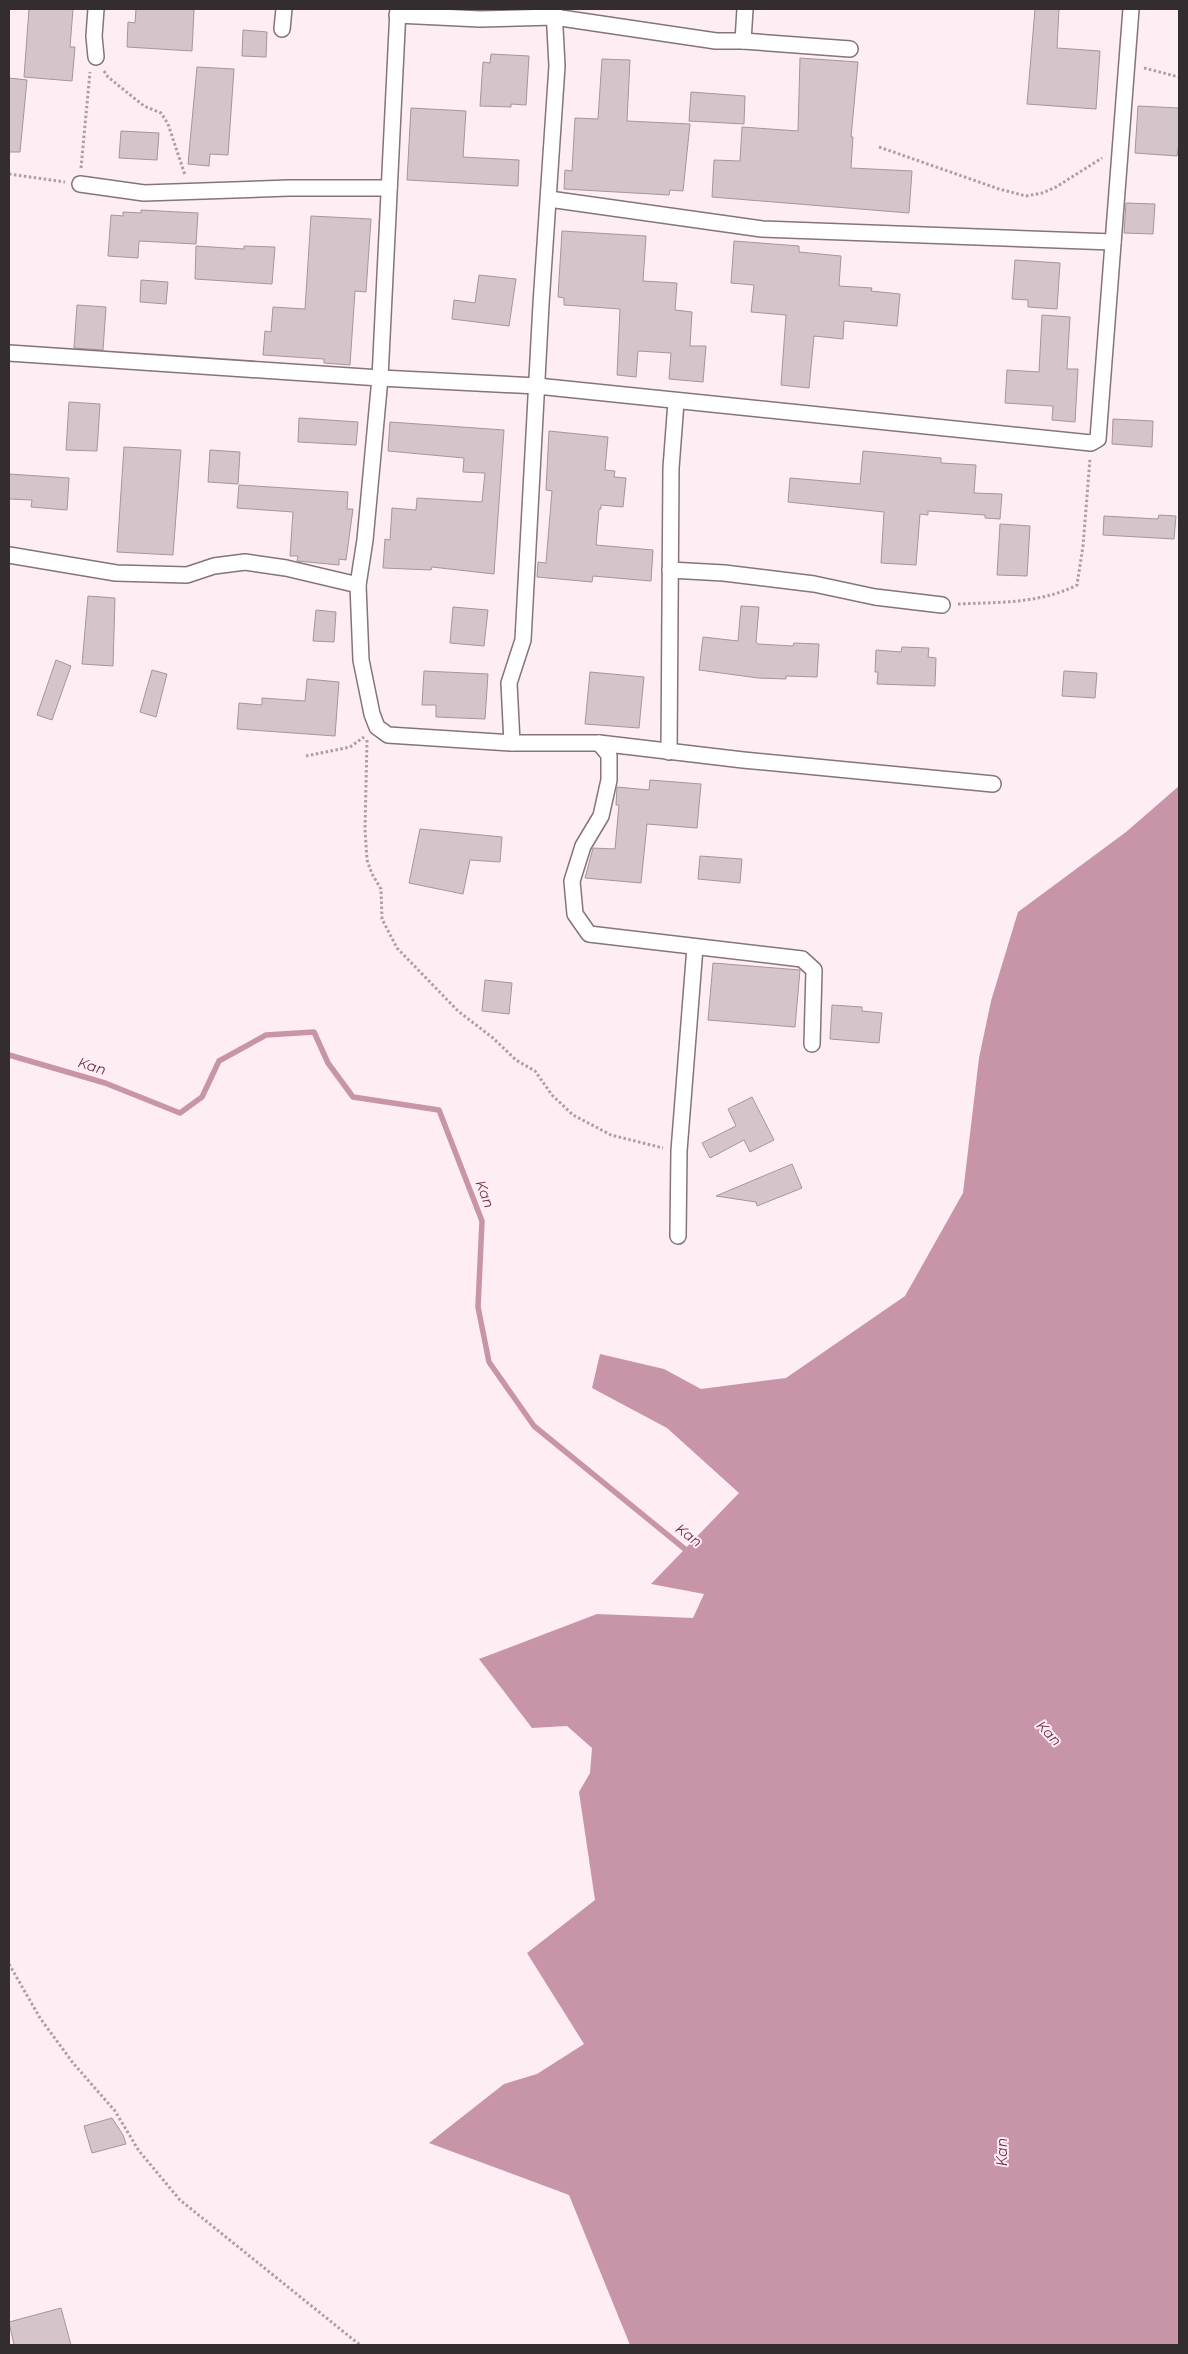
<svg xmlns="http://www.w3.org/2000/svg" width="1188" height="2354" font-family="Montserrat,sans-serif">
<rect width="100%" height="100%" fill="#feedf3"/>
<path fill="#c894a8" d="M1179,786V2345H630L569,2195L429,2143L504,2084L537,2074L584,2044L527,1953L595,1900L579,1792L590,1773L592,1748L567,1726L532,1728L479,1659L597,1614L693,1618L704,1594L651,1584L739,1493L667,1428L592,1388L600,1354L664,1369L701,1389L786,1378L905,1296L963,1193L979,1058L991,1001L1018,912L1126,832Z"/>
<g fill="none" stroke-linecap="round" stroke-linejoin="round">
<path stroke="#c894a8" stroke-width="5.5" d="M9,1055L105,1083L180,1113L202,1097L219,1061L266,1035L314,1032L328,1063L353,1097L439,1110L482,1221L478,1307L489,1362L534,1426L691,1554"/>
</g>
<g fill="#d5c4ca" stroke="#a6969c">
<path d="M29,9H73L70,47H75L72,81L24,77Z"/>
<path d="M136,9H194L192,51L127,47L128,22L135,23Z"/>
<path d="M1035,9H1059L1057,48L1100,51L1096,109L1027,104Z"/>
<path d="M243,30L267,32L266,57L242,56Z"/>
<path d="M491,54L529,56L526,105L511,104V107L480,106L483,62L490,63Z"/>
<path d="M800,58L858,62L851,137H853L851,168L912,171L909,213L712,197L714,160L740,161L742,127L798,131Z"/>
<path d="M602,59L630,60L627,121L690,124L683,191L670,190L669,195L564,189L565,170L572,171L575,118L598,119Z"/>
<path d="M197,67L234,69L228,155L210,154L209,166L188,164Z"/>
<path d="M9,78L27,80L20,152H9Z"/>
<path d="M691,92L745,96L744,124L689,121Z"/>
<path d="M1138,106L1179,108V143L1177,156L1135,153Z"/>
<path d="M411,108L466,111L463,157L519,160L518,186L407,180Z"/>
<path d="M121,131L159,133L157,160L119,158Z"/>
<path d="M1126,203L1155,204L1153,234L1124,233Z"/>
<path d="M141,210L198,213L196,244L139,241L138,258L108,256L111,215L123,216V212L141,213Z"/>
<path d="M311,216L371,219L366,292L355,291L350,365L324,363V359L263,355L265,331L271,332L273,307L305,309Z"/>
<path d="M562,231L646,236L643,281L677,283L675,310L692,312L690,346H706L703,382L669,379L671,353L638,351L636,377L617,375L620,309L564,305V298L558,297Z"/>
<path d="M734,241L799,246V252L841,256L839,286L872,288L871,291L900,294L897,326L844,321L843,339L814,336L809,388L781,385L786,315L751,312L754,285L731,283Z"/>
<path d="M196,246L244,249V246L275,247L272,284L195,279Z"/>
<path d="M1015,260L1060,263L1057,309L1028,307V300L1012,299Z"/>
<path d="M479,275L516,279L509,326L452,319L454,300L475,303Z"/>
<path d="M141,280L168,282L166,304L140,302Z"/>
<path d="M77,305L106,307L103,350L74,348Z"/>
<path d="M1042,315L1070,317L1067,369H1078L1075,422L1052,420L1053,406L1005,403L1007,370L1039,372Z"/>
<path d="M69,402L100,404L97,451L66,450Z"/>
<path d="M299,418L358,422L356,445L298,442Z"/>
<path d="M1113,419L1153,421L1152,447L1112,444Z"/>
<path d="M390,422L504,430L494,574L432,567L431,570L383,568L385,539L390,540L392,508L416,510L417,498L482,502L485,473L463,472L464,458L388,451Z"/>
<path d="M549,431L608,437L605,470L615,471L614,477L626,478L623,507L601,505V509H599L596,545L653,550L651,581L593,576L592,582L537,577L538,562L546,563L552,491L546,490Z"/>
<path d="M124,447L181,450L173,555L117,552Z"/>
<path d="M210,450L240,452L238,484L208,482Z"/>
<path d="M863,451L941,458V463L976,465L974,493L1002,494L1000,519L985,518V515L928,511V515L920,514L916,565L881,563L884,512L788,502L790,478L860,484Z"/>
<path d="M9,474L69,478L67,510L31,507L32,500L9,499Z"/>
<path d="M239,485L348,492L347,509H353L346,560L339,559V565L297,561L298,556H290L293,512L237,508Z"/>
<path d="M1159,515L1176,516L1174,539L1103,535L1104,516L1158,519Z"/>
<path d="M1000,524L1030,526L1027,576L997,575Z"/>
<path d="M88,596L115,598L113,666L82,664Z"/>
<path d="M741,606L759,607L756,642L758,644L793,646L794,643L819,644L817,677L786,676V679L758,678L699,670L703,637L738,641Z"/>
<path d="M453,607L488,610L484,646L450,643Z"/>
<path d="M316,610L336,612L334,642L313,641Z"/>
<path d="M902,647L929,648L928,657L936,658L935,686L877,684L878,672H875L876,650L901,652Z"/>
<path d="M56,660L71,666L52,720L37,715Z"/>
<path d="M152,670L167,674L156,717L140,712Z"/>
<path d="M424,671L488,674L485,719L436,717V705H422Z"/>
<path d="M1064,671L1097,673L1095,698L1062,696Z"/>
<path d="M590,672L644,677L639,728L585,724Z"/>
<path d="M307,679L339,682L335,736L237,729L239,703L262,705V698L305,701Z"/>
<path d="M650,780L701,784L697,828L647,824L641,883L585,878L593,848L615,849L619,805H616L617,787L649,790Z"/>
<path d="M420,829L502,837L500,862L470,860L463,894L409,883Z"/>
<path d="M700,856L742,859L740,883L698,879Z"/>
<path d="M713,963L800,970L795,1027L708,1020Z"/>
<path d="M485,980L512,983L509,1014L482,1011Z"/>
<path d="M832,1005L862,1007V1011L882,1013L879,1043L830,1039Z"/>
<path d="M752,1097L774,1140L750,1152L744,1140L710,1158L702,1143L736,1126L728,1109Z"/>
<path d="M792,1164L802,1188L757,1206L756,1202L716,1196Z"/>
<path d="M112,2118L123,2135L126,2144L92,2153L84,2126Z"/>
<path d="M61,2308L71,2345H14L9,2322Z"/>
</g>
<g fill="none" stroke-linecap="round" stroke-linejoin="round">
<g stroke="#83757a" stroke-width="18">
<g id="minor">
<path d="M398,9L380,378L365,540L358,585L361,660L372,714L377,727L388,735L512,743H599L743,760L993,784"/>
<path d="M397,15L480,19L554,17L716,41H743L850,49"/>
<path d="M282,29L284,9"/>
<path d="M743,41L745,9"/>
<path d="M96,57L94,36L96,9"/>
<path d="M80,184L144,193L289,188H389"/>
<path d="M549,199L762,229L1113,242"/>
<path d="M9,353L380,378L537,386L1091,443L1098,439L1131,9"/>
<path d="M9,555L116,573L187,575L214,566L245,562L286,568L358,585"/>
<path d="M670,570L724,573L814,584L875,597L942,605"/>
<path d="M512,743L509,683L523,640L541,304L557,66L554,9"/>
<path d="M599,743L609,755V780L601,816L583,846L572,881L575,914L589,934L802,959L814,970L812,1044"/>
<path d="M669,752L671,468L676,402"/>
<path d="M678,1236L679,1151L695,947"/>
</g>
</g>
<g stroke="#ac9fa4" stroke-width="3" stroke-dasharray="2.5 2.5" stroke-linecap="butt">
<path d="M1144,68L1179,77"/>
<path d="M104,71L108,77L144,106L161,113L168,124L185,175"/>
<path d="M879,147L999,189L1026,196L1042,193L1056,187L1102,158"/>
<path d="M81,168L90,72"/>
<path d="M9,174L65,182"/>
<path d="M958,604C999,602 1039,604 1077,585L1083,546L1090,459"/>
<path d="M367,740L365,829L367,860L372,874L381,889L382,919L397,948L458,1011L493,1038L516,1060L535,1071L552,1095L573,1115L611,1135L663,1148"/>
<path d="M306,756L350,747L364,737"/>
<path d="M9,1964L40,2018L73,2063L115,2111L139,2151L180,2200L360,2345"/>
</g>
<use href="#minor" stroke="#fff" stroke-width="15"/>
</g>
<g text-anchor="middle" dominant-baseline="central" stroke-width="4" stroke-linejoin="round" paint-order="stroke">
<g font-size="14" font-style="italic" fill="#6f2f4b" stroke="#feedf3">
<text transform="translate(92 1066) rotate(17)">Kan</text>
<text transform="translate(485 1194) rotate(69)">Kan</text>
<text transform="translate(689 1535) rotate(37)">Kan</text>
<text transform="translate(1049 1733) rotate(47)">Kan</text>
<text transform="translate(1002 2152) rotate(-90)">Kan</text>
</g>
</g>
<rect width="1188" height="2354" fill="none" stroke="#342d2f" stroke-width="20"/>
</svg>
